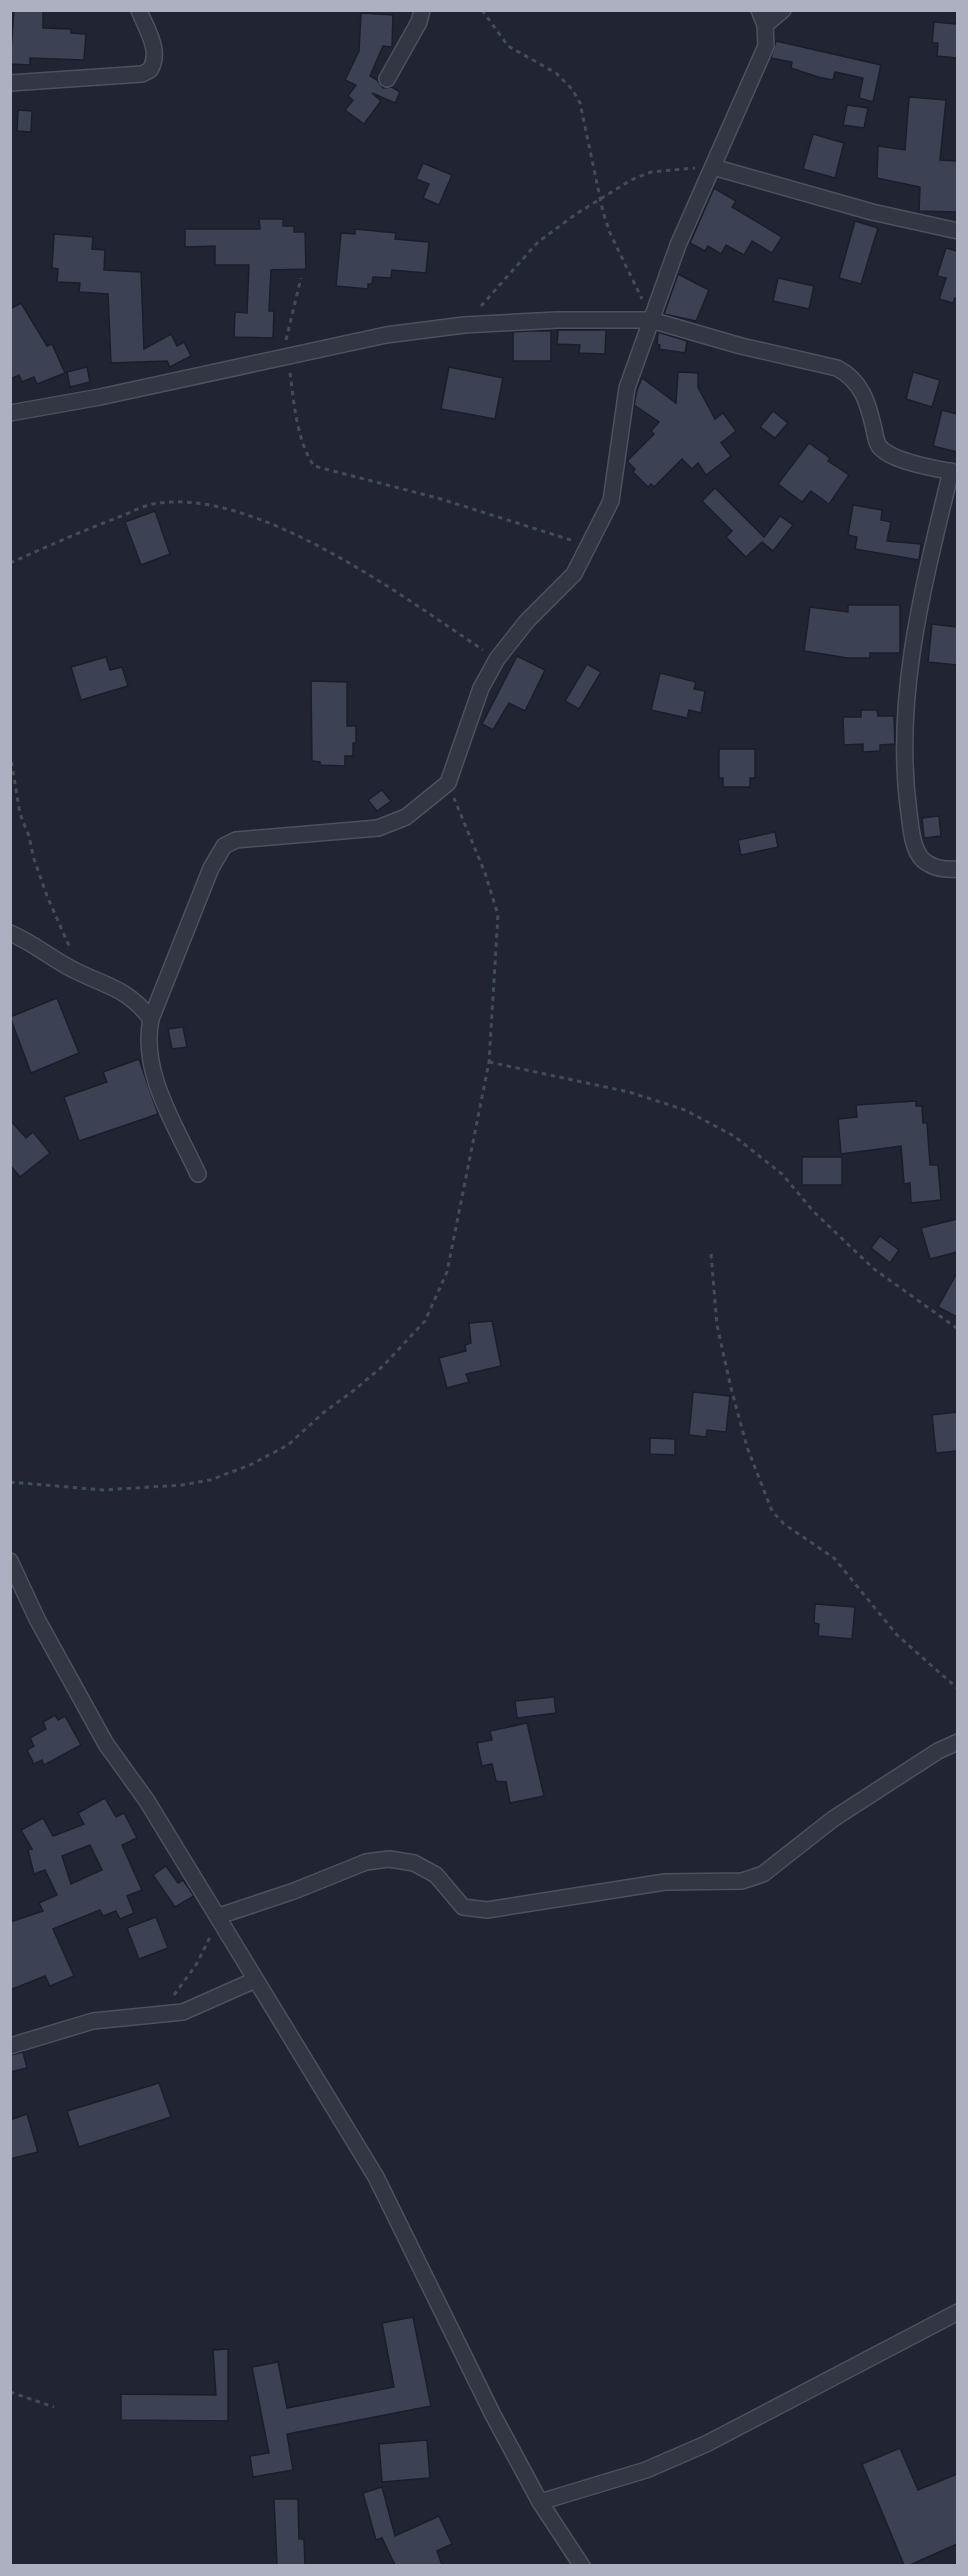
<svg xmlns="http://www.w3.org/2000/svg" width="968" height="2576" font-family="Barlow,sans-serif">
<rect width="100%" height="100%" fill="#202433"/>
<g fill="#3c4154" stroke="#1b1e2a" stroke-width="1.5" fill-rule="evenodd">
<path d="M14,10H43V28L71,29V33L86,34L84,60L30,58V65L10,64Z"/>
<path d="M361,13L393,15L392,47L383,46L370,76L377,80L383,88L392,87L400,92L395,103L372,93L381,101L364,124L345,110L353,100L348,96L356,85L345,80L359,51Z"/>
<path d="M934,22L957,24V58L937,56L938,43H932Z"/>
<path d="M776,41L881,65L873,102L859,98L863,78L835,72L833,80L818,77L791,68L792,62L771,58Z"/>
<path d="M909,97L946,100L940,160L957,161V212L919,211L920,187L877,178L878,146L905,150Z"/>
<path d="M847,105L868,108L864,128L843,125Z"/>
<path d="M18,110L32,111L31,132L17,131Z"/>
<path d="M813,134L844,143L835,178L803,169Z"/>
<path d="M423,163L452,175L439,205L423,198L429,184L416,179Z"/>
<path d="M714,188L736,201L732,207L782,237L772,253L752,241L744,255L726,245L721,254L708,246L705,251L690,243Z"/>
<path d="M259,219H283V226H294V232H305L306,269L271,270L269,311H274L273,338L234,337L235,312L247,313L249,265H215V246L185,247V229H260Z"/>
<path d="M855,221L878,228L861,284L839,278Z"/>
<path d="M355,229L396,233L395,239L429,242L426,273L392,270L391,278L373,277L372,284H368V289L336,286L341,233L355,234Z"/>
<path d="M54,234L93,237L92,249L105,250L104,270L141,272L144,349L171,334L177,346L184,342L191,356L170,367L167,361L111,363L108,294L79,292L80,283L57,282L58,269L52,268Z"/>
<path d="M946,248L957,251V299L955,298L953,303L939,299L946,278L937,276Z"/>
<path d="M678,274L709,290L696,321L664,314Z"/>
<path d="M778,278L814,286L809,309L773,301Z"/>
<path d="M21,303L47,346L52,344L65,373L37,384L34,377L22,382L19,375L10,379V309Z"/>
<path d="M558,330H606L605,354L579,353L580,345L557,344Z"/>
<path d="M529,331H551V361H513V332Z"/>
<path d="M658,332L687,341L685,353L659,349L660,345L657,344Z"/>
<path d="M87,367L90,382L70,387L67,372Z"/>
<path d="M449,367L503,378L495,419L441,409Z"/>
<path d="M678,372L698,373V387L715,419L723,413L736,431L721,443L731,456L706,475L698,463L692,469L682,459L654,487L651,484L648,487L633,472L635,469L627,461L654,434L651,431L659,422L634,405L637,390L642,378L676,403Z"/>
<path d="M913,372L940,380L932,407L906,399Z"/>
<path d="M942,410L957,414V452L933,446Z"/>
<path d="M773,411L788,423L775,438L760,427Z"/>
<path d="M809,443L830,458L828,461L849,475L829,504L811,491L802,502L778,484Z"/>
<path d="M715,488L764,537L780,516L793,525L773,551L762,542L746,557L726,537L732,531L702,501Z"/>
<path d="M853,505L882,510L881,520L891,522L887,541L921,544L919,560L855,549L857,537L848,535Z"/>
<path d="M155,511L170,554L141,565L125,522Z"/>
<path d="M848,605H900V653H870V658H848L804,651L810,607L848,612Z"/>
<path d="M932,624L957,627V665L928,662Z"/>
<path d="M517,656L545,670L525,711L509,703L493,730L482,724Z"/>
<path d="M106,657L110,670L122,667L128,686L81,700L71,667Z"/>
<path d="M587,664L601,672L579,709L565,701Z"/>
<path d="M660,673L696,682L694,689L705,691L701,713L689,710L687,718L651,710Z"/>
<path d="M311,681L347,682V726H356V743H353V756H345V766L320,765V762L312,761Z"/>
<path d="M861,710H877L878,716H894L895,744L880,745V751L863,752V744L844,745L843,717H861Z"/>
<path d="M719,749H755V778H750V787H723V778H719Z"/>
<path d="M382,790L391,801L377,811L368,800Z"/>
<path d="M939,816L941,836L924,838L922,818Z"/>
<path d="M775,832L778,847L741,855L738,840Z"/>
<path d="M57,998L79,1053L31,1073L10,1017Z"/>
<path d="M183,1027L187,1047L172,1049L168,1029Z"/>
<path d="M139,1059L158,1114L79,1141L64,1097L107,1082L103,1072Z"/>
<path d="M916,1101V1106H922L923,1123H927L930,1165H938L941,1200L911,1203L910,1183L904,1184L901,1146L841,1154L838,1119L857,1117L856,1105Z"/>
<path d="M10,1120L26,1138L33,1132L50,1153L20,1177L10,1165Z"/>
<rect x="802" y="1157" width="40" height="28"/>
<path d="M957,1219V1252L930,1259L921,1228Z"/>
<path d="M880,1236L899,1250L890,1263L871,1248Z"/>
<path d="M957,1273V1317L938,1307Z"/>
<path d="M492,1321L501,1366L466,1374L469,1382L447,1388L439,1358L466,1351L465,1345L471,1343L469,1323Z"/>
<path d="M693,1392L730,1396L726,1432L707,1430L706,1437L689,1435Z"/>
<path d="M957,1412V1451L936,1453L932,1415Z"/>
<path d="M650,1438L675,1439V1455L650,1454Z"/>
<path d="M815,1604L855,1607L852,1639L818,1636L819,1624L814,1623Z"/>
<path d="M554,1697L556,1713L517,1718L515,1701Z"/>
<path d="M55,1715L58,1720L65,1716L81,1745L44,1765L42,1760L34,1764L27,1750L34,1746L30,1738L46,1729L43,1722Z"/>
<path d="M527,1723L544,1796L510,1803L506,1782L496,1781L492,1764L482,1766L477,1743L492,1740L490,1731Z"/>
<path d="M105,1798L116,1817L124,1813L137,1838L122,1845L142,1890L127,1896L134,1913L120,1919L116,1911L103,1916L100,1910L53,1929L74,1976L50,1986L45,1976L10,1990V1922L43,1911L39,1903L57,1895L45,1870L34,1874L28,1850L32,1849L21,1830L43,1818L53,1836L84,1824L78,1813ZM90,1845L102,1870L71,1884L62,1856Z"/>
<path d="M166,1866L178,1883L183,1880L194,1896L175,1907L153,1875Z"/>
<path d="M156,1917L168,1948L139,1959L127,1928Z"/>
<path d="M23,2052L27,2068L10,2072V2055Z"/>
<path d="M159,2083L171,2117L79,2147L67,2111Z"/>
<path d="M27,2114L38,2152L10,2159V2120Z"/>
<path d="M413,2317L431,2406L287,2434L293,2470L253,2477L250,2456L269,2453L252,2367L278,2362L287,2408L394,2387L382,2323Z"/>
<path d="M228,2349V2421L121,2420V2394L216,2395L213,2350Z"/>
<path d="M427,2440L430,2478L382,2482L379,2444Z"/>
<path d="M900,2448L918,2490L957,2474V2544L910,2565H904L862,2464Z"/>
<path d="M382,2487L395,2536L439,2516L452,2544L437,2551L442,2565H395L382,2538L376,2540L363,2493Z"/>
<path d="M274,2499H298L299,2539H304L305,2565H277Z"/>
</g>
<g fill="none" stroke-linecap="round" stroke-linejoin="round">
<g stroke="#4d515f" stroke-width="18">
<g id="minor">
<path d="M765,25L783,10"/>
<path d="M387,79L419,22L422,10"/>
<path d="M10,83L142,74L150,70C162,51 146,29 139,10"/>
<path d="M713,167L872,212L958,231"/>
<path d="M10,413L100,397L386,335L464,325L557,320H651L741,346L837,368C862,381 868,403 874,429C875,434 876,442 879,446C891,462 938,469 958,473"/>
<path d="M951,471C924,583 893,698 909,813C911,828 912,849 923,860C932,868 946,870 958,869"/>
<path d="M10,933C34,943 53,960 76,971C108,987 127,988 151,1019C140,1073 176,1126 198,1174"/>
<path d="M151,1019L211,868L224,846L236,840L378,828L406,817L448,783L481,688L497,659L527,621L574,574L611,501L627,388L678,245L766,46L765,25L759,10"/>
<path d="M10,1561L37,1619L106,1744L147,1801L376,2177L493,2415L540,2502L582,2566"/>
<path d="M219,1916L294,1891L366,1862L389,1859L414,1863L436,1875L463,1907L487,1910L665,1882L742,1881L763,1874L833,1819L938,1751L958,1742"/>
<path d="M10,2046L93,2021L183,2012L255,1980"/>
<path d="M540,2502L646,2470L706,2444L958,2312"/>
</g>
</g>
<g stroke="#414e54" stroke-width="3" stroke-dasharray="4.5 4.5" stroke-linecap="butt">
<path d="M482,10L508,46L556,73L572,89L580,103L603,212L610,233L642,299"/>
<path d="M481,306L538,242L576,214L631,180L651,172L695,168"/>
<path d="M286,340L301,278"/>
<path d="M290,373C294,403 297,442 314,466L441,499L574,541"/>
<path d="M10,563C46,547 82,531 119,517C130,513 142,506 153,504C253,485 402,596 483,650"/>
<path d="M10,753L20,814L29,836L33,856L47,896L70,948"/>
<path d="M489,1062L629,1092L685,1110L734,1136L782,1174L814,1212L874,1269L958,1329"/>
<path d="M711,1254L717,1325L731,1388L747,1447L772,1511L784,1524L834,1558L897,1635L958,1689"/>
<path d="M10,1482L103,1490L182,1485L210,1480L250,1465L288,1445L323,1413L353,1391L383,1366L425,1321L447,1272L489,1062L498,915L485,873L454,798"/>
<path d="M174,1995L196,1965L210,1937"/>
<path d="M10,2392L54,2407"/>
</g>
<use href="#minor" stroke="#333744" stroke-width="15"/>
</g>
<rect width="968" height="2576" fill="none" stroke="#adb0c1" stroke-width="24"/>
</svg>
